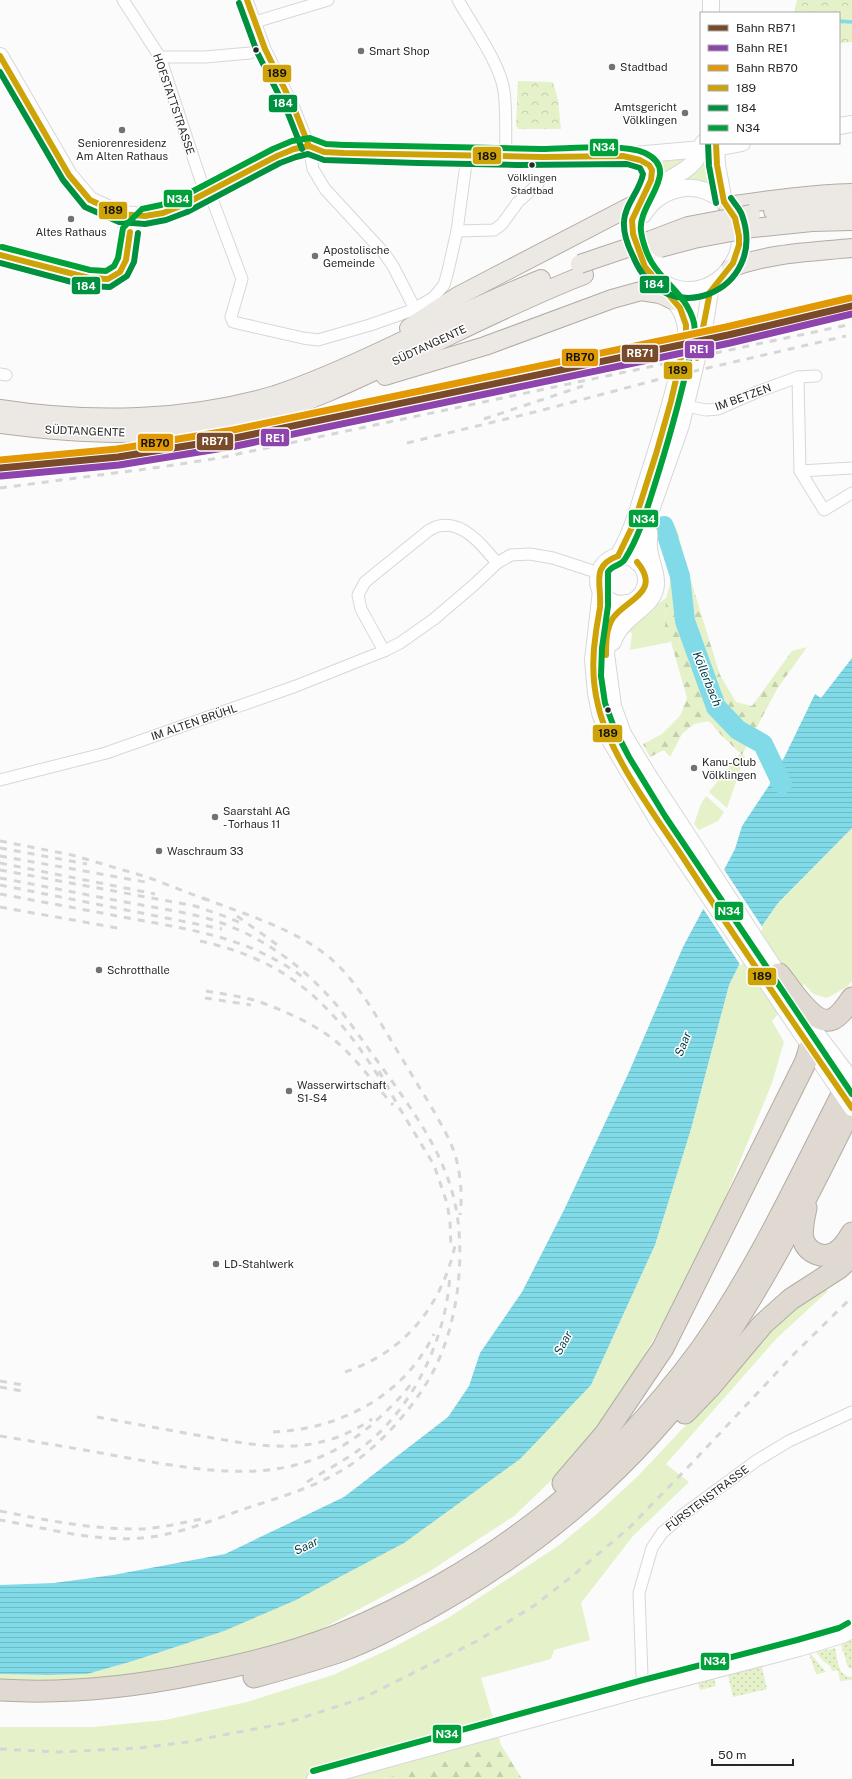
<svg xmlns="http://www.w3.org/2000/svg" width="852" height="1779" font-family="'Public Sans',sans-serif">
<defs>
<pattern id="forest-firs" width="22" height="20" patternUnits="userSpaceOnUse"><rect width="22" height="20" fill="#e4f1c9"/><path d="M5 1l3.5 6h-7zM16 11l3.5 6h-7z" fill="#c4cfad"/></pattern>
<pattern id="park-crowns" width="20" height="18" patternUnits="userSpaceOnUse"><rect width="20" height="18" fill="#e4f1c9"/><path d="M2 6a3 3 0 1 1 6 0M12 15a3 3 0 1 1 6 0" fill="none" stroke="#c4cfad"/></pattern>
<pattern id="garden-dots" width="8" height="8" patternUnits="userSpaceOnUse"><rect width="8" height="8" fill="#e4f1c9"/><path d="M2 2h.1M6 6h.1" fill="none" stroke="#c4cfad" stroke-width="1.8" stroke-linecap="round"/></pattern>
<pattern id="water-rules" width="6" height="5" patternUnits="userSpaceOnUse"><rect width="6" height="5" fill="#81dae7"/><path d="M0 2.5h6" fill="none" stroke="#6fbbc6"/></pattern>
</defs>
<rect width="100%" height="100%" fill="#fcfbfc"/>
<g fill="#e4f1c9">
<path d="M670,158L685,161L659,179C660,170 658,165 653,159Z"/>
<path d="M704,161L706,162L714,186L677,182Z"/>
<path d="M666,598L665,627L671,642L630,650L632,633L627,632L644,614Z"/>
<path d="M740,754L745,756L727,808L709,792Z"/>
<path d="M706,796L724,812L718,821L699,830L694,824L701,804Z"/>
<path d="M852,828V981L847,987L827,998L813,994L804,984L772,1021L784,1042L772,1083L716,1220L685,1285L614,1407L577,1456L514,1516L427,1573L314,1633L238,1654L90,1684H0V1674L47,1675L87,1674L133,1661L224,1631L591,1385L655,1245L691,1129L729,985L750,943L778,903Z"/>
<path d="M824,1288L828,1291L777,1338L666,1464L689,1482L633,1536L581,1603L590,1640L554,1650L551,1659L481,1678L501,1745L383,1779H0V1727H93L165,1720L247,1702L333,1675L394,1647L448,1618L558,1546L598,1513L638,1476L715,1394L770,1331L795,1308Z"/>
</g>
<g fill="url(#forest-firs)">
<path d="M664,523L676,527L695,594L720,675L736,702L752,706L792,651L807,647L777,689L742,755L722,736L709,721L694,724L682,734L670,757L664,750L650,757L643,744L662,734L680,716L687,698L671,642L665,627L666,598L670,584V571L660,536Z"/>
<path d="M501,1745L522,1779H383Z"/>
</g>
<g fill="url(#park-crowns)">
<path d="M797,0H852V42L839,43V13H794Z"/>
<path d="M518,81L553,82L558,100L561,129H518L516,125Z"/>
</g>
<g fill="url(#garden-dots)">
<path d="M852,1640V1669L848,1667L841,1645Z"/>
<path d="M835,1648C838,1660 837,1676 852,1677V1680L840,1681L838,1670L832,1671L830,1666L823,1661L816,1652Z"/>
<path d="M809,1654H811L826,1672L816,1674Z"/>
<path d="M762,1667L767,1689L733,1697L728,1675Z"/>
<path d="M714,1679L716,1686L700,1690L698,1683Z"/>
</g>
<path fill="url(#water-rules)" d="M852,658V828L778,903L750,943L729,985L691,1129L655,1245L591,1385L520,1459L404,1543L296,1600L224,1631L133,1661L87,1674L47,1675L0,1674V1585L54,1583L113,1575L225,1554L344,1497L448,1417L469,1386L480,1353L522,1292L564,1210L629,1072L683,947L735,849L742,826L770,784L771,775L767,765L770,759L781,762L784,758L815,694L821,698Z"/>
<path fill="#fcfbfc" d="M723,868L763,928L752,944L741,966L702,907Z"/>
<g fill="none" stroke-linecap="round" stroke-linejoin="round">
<path stroke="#81dae7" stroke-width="3.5" d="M839,21L852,22"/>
<path stroke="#81dae7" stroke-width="20" d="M664,526L680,576L685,621L716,707L738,730L763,744L782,784"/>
<g stroke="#d8d7d8" stroke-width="13">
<g id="street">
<path d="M123,0L160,57L205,193"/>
<path d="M247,0L265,49L294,108L309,146L313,169L325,189L384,253L393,266L415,309"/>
<path d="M458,0C472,25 500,63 504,91C507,113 505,135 506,157"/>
<path d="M255,22L328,0"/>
<path d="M160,57H205L250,53"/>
<path d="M209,191L242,279L231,317L233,322L303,338L318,340L370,325L410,311L433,298L444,285L448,271L457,231L467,156"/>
<path d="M457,231L494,230L502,224L518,202L538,184"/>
<path d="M53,268C75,274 116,293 126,260C129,251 126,240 130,232C133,226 140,220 145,216"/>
<path d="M0,374L6,375"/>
<path d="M798,377L800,471L824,510L852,493"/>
<path d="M686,406L706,410L718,409L757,392L798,377L816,376"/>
<path d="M800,471L852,468"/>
<path d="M384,651L361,609L358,595L365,582L428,531C432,529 436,526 439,526C463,520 484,547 497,563"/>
<path d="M0,780L106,753L296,686L384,651L400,643L434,619L475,584L497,563L511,555L530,554L553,558L599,573"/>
<path d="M645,1688L642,1676L639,1593L652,1548L662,1533L684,1514L756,1461L789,1441L852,1412"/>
</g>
</g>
<g stroke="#d8d7d8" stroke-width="18">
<g id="secondary">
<path d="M711,13V0"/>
<path d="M0,56L69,175L90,200L121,214L145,216L163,213L183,205L277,156L294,149L309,146L324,152L344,153L543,157L623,156L702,149"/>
<path d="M839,126L852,124"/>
<path d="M716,143L717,165L724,202"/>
<path d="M716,148L742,143"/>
<path d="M628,157L644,162L652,170L651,180L643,195"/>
<path d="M121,214L130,232"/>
<path d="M643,215C652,200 667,190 685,188C698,187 711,192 722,200C770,241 714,316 660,281"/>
<path d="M0,255L53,268"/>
<path d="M618,556C633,531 640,502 649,474C660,439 671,405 679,369C681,358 685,347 686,336C687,330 685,322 683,316C679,303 669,297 661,287C648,271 643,262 636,243C634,235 630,227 632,219C641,176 696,183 703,143"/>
<circle cx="622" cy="580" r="24"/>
<path d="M637,562L639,544L681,425L704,329L710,292L714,284"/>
<path d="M601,591L593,660L596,693L600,713L611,742L658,821L837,1086"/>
<path d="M626,603L610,625L606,654L613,706L623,734L650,778L784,983"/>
<path d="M613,642C621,617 650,609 655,590C659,577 650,561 649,548C648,542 650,537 649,532"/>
<path d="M798,1009L844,1070"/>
<path d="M315,1779L645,1688L799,1648L842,1635L852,1630"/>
</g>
</g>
<g stroke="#b3aca4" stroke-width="20">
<g id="primary">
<path d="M728,206C769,200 810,194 852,193"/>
<path d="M773,211L819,207L852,210"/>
<path d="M753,228L812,222L852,221"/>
<path d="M731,268C768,253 812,252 852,248"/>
<path d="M409,328L458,296L639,202"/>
<path d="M385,376L485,346L612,299L641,291L660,294L675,301"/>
<path d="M0,409C90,423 187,421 275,395C315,382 354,364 392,346C441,323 490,300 541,279"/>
<path d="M0,424C39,429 78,433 117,433C171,433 227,424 279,410C313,400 347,384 379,369C447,338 514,302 584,275"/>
</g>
</g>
<g stroke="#b3aca4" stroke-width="23">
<g id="highway">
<path d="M779,974C790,987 814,1028 833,1019C841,1015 847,1005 852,998"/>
<path d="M806,1208C804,1217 801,1230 803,1239C807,1253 824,1260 836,1252C843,1248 848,1240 852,1233"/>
<path d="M685,1413L710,1387L763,1324L791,1299L839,1268L852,1256"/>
<path d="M563,1483L605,1434L663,1348L806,1061L810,1047"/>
<path d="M254,1677C283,1669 312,1661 341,1651C369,1641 396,1626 422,1612C536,1550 636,1465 711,1359C767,1280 809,1193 852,1107"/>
<path d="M0,1690C65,1694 132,1687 196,1674C244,1665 292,1653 338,1635C407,1607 479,1566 538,1520C597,1475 657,1409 701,1349C761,1264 803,1169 851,1077"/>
</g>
</g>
<use href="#street" stroke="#fffeff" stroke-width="11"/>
<use href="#secondary" stroke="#fffeff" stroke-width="16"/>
<use href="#primary" stroke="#ece8e3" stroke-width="18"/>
<use href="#highway" stroke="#dfd9d1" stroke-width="21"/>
<g stroke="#d7d6d7" stroke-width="3" stroke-dasharray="7 7" stroke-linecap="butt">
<path d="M668,358L714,345"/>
<path d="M484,419L583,386"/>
<path d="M407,443L539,411L656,380L846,336"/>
<path d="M0,479L79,469"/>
<path d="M0,488L161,467L219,458L852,324"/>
<path d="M0,841L72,855L147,877L207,900"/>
<path d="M0,848L87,864"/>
<path d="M0,856L151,883"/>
<path d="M0,863L155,894"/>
<path d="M0,870L195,906L227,917L241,923"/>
<path d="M0,878C42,886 83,894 125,902C152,907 179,911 206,918C259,933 304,966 339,1008C356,1031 372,1054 389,1077C415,1114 441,1150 453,1195C467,1248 459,1321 434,1370C417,1403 386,1439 356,1461C322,1486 280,1497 241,1510C208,1522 176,1535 142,1538C94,1542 46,1528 0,1520"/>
<path d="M0,885L222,929"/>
<path d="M0,894C43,902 86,910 128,918C197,931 249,937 307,980"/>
<path d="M203,898C246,915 293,928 329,957C361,984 384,1030 406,1065C421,1091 439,1117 451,1144C460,1164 463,1193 460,1215"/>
<path d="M0,907L123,929"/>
<path d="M237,916L279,946"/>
<path d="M200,941C288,960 332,1004 379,1077"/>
<path d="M206,991C223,994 240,996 257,1001C283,1010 320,1026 340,1045C360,1063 375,1085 393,1105"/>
<path d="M205,998L251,1005"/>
<path d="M379,1071L397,1104L434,1165L447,1203L450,1221L451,1249"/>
<path d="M345,1372C407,1351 443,1304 456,1241"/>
<path d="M0,1381L23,1385"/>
<path d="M0,1387L22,1391"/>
<path d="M97,1417C130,1423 163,1429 196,1435C260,1446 314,1459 372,1419"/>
<path d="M273,1432C341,1429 404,1396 434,1334"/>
<path d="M0,1436C43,1443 86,1450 128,1458C222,1474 304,1489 379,1418C392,1406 404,1394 414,1380"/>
<path d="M307,1482C326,1470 346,1460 364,1446C414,1407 447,1337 450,1273"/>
<path d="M0,1511C45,1520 90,1529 136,1529C158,1529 180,1523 202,1519"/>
<path d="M0,1749L58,1752L139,1748L187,1742L286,1723L363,1698L479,1640L535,1605L571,1577L630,1527L692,1463L794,1354L852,1297"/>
</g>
<g stroke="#d8d7d8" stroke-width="18" stroke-linecap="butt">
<g id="secondary-bridge">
<path d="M844,1070L852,1083"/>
<path d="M837,1086L852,1108"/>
</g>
</g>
<g stroke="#b3aca4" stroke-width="20" stroke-linecap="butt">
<g id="primary-bridge">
<path d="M660,248L694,239L753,228"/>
<path d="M580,264L651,240L688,226L751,214"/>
</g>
</g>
<use href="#secondary-bridge" stroke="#fffeff" stroke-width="16"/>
<use href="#primary-bridge" stroke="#ece8e3" stroke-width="18"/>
<g stroke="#fff" stroke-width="9">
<g id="bus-1">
<path d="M247,0L265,49L294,108L309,146"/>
<path d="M0,56L69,175L90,200L121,214L145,216L163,213L183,205L277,156L294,149L309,146L324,152L344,153L543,157L623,156L640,160L649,165L652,170L651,180L632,220L633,234L645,267L680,308L686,325V336L671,401L656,454L634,523L618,556"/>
<path d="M716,143L717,165L724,202"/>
<path d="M0,255L89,278L108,279L120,272L126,260L130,232"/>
<path d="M697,358L710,292L733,263L739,245V236L735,218L724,202"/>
<path d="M618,556C590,566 602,584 600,607C599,615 597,624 596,632C592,657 592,681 598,705C609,754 652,811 680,853C736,939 794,1024 852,1108"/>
<path d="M606,655C606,643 606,629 613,618C627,599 662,592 637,562"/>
</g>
</g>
<g stroke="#fff" stroke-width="9">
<g id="bus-2">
<path d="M239,3L257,52L287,111L302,149"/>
<path d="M0,72L63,180L85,207L119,222L145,224L166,220L187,212L280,163L296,157L308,154L324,160L418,163L518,165L627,164L640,168L643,174C640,191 625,204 624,221C623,233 628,246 633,256C665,335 769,291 742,215C740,209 734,203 731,198"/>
<path d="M708,143L709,166L716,203"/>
<path d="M0,263L87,286L110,287L127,276L134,262L138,233"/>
</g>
</g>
<g stroke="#fff" stroke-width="9">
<g id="bus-3">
<path d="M2,247L90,270L106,271L114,266L118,258L123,228L142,209L161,205L180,198L273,149L292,141L310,138L326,144L344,145C410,146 476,148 541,149C568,149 622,143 645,153C683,171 637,204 641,231C642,240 647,255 652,263C665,284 688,297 694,323C697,338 689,357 686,372C677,411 666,449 654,487C646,512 639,537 625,559C621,566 612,565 608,572V606L602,648L601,676L605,703L615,730L629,757L665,816L852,1094"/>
<path d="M313,1771L643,1680L797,1640L839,1628L848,1623"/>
</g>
</g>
<use href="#bus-1" stroke="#cea308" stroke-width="6"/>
<use href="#bus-2" stroke="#009140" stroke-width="6"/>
<use href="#bus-3" stroke="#00a13a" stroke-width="6"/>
<g stroke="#fff" stroke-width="10">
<path id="rail-1" d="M0,468L118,457L235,438L728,335L852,306"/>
</g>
<g stroke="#fff" stroke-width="10">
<path id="rail-2" d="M1,476L119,465L236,446L730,343L852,314"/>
</g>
<g stroke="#fff" stroke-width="10">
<path id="rail-3" d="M0,460L117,449L233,430L726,327L850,298"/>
</g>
<use href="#rail-1" stroke="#7a4b2a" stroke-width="7"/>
<use href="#rail-2" stroke="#8e44ad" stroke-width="7"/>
<use href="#rail-3" stroke="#e29904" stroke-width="7"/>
</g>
<g fill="#292829" stroke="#fff" stroke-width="1.5">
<circle cx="256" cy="50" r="3.5"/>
<circle cx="532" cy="165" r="3.5"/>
<circle cx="608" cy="710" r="3.5"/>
</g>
<g fill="#737273" stroke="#fff" stroke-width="1.5">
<circle cx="361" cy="51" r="4"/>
<circle cx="612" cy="67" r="4"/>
<circle cx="685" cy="113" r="4"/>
<circle cx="122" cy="130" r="4"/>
<circle cx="71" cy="219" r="4"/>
<circle cx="315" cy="256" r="4"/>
<circle cx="694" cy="768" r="4"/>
<circle cx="215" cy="817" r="4"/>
<circle cx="159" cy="851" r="4"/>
<circle cx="99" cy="970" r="4"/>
<circle cx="289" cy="1091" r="4"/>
<circle cx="216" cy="1264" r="4"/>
</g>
<g text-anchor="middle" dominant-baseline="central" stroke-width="3" stroke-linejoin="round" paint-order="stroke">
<g font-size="10" fill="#292829" stroke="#fff">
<text x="532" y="177">Völklingen<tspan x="532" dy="13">Stadtbad</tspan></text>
</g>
<g font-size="11" fill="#292829" stroke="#fff" text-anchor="start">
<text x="369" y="51">Smart Shop</text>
<text x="620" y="67">Stadtbad</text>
<text x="677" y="107" text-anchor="end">Amtsgericht<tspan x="677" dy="13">Völklingen</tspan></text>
<text x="122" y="143" text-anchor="middle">Seniorenresidenz<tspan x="122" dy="13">Am Alten Rathaus</tspan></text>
<text x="71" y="232" text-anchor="middle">Altes Rathaus</text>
<text x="323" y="250">Apostolische<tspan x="323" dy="13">Gemeinde</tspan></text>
<text x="702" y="762">Kanu-Club<tspan x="702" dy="13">Völklingen</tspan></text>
<text x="223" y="811">Saarstahl AG<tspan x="223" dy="13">- Torhaus 11</tspan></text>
<text x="167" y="851">Waschraum 33</text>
<text x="107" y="970">Schrotthalle</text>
<text x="297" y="1085">Wasserwirtschaft<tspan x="297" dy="13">S1-S4</tspan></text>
<text x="224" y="1264">LD-Stahlwerk</text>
</g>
<g font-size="11" fill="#292829" stroke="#fff">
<text transform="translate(174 104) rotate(71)">HOFSTATTSTRASSE</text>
<text transform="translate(429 345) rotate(-25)">SÜDTANGENTE</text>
<text transform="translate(743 397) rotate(-20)">IM BETZEN</text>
<text transform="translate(85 431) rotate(2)">SÜDTANGENTE</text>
<text transform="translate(194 722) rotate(-19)">IM ALTEN BRÜHL</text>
<text transform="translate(707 1498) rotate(-37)">FÜRSTENSTRASSE</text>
</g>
<g font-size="12" font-style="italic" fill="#013e46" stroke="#fff">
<text transform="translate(707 679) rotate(68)">Köllerbach</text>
<text transform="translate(683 1044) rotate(-68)">Saar</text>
<text transform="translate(563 1343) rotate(-61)">Saar</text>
<text transform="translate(306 1546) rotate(-26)">Saar</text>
</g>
</g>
<g stroke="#fff" stroke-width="1.5">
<rect x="262" y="64" width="30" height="19" rx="4" fill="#cea308"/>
<rect x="268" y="94" width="30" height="19" rx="4" fill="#009140"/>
<rect x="589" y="138" width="30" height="19" rx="4" fill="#00a13a"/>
<rect x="472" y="146" width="30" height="19" rx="4" fill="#cea308"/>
<rect x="163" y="189" width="30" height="19" rx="4" fill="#00a13a"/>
<rect x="98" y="201" width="30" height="19" rx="4" fill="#cea308"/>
<rect x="639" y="275" width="31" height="19" rx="4" fill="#009140"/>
<rect x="71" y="276" width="30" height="19" rx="4" fill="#009140"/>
<rect x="684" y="340" width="31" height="19" rx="4" fill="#8e44ad"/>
<rect x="621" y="344" width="38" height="19" rx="4" fill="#7a4b2a"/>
<rect x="561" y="348" width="38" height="19" rx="4" fill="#e29904"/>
<rect x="663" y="361" width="30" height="19" rx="4" fill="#cea308"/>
<rect x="260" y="428" width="30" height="19" rx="4" fill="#8e44ad"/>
<rect x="196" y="432" width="38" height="19" rx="4" fill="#7a4b2a"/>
<rect x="137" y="433" width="37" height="19" rx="4" fill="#e29904"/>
<rect x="628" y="509" width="31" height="19" rx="4" fill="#00a13a"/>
<rect x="592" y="724" width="31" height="19" rx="4" fill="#cea308"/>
<rect x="714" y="901" width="30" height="20" rx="4" fill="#00a13a"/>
<rect x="747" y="967" width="30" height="19" rx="4" fill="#cea308"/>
<rect x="700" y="1652" width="30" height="19" rx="4" fill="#00a13a"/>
<rect x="432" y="1724" width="30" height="20" rx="4" fill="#00a13a"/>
</g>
<g font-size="11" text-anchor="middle" font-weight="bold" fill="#fff">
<text x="283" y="107">184</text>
<text x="604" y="151">N34</text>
<text x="178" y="203">N34</text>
<text x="654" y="288">184</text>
<text x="86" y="290">184</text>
<text x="699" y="353">RE1</text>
<text x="640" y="357">RB71</text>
<text x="275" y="442">RE1</text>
<text x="215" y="445">RB71</text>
<text x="644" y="523">N34</text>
<text x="729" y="915">N34</text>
<text x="715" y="1665">N34</text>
<text x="447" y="1738">N34</text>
</g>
<g font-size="11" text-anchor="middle" font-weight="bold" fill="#111">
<text x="277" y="77">189</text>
<text x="487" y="160">189</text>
<text x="113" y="214">189</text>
<text x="580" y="361">RB70</text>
<text x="678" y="374">189</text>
<text x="155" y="447">RB70</text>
<text x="608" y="737">189</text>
<text x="762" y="980">189</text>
</g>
<rect x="700" y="12" width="140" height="132" fill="#ffffff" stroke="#a9a9a9"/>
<rect x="708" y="25" width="20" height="6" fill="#7a4b2a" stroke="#a9a9a9"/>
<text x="736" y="32" font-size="12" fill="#292829">Bahn RB71</text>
<rect x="708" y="45" width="20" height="6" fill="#8e44ad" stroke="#a9a9a9"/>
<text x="736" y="52" font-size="12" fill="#292829">Bahn RE1</text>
<rect x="708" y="65" width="20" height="6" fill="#e29904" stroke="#a9a9a9"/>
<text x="736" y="72" font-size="12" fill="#292829">Bahn RB70</text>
<rect x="708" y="85" width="20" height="6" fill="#cea308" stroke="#a9a9a9"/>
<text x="736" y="92" font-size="12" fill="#292829">189</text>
<rect x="708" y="105" width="20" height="6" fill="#009140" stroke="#a9a9a9"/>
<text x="736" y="112" font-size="12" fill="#292829">184</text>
<rect x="708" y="125" width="20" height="6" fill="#00a13a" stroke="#a9a9a9"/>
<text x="736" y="132" font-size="12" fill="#292829">N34</text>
<path d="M712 1759v6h81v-6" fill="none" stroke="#292829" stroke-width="2"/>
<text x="718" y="1759" font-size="12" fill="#292829" stroke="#ffffff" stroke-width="3" paint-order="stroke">50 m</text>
</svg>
